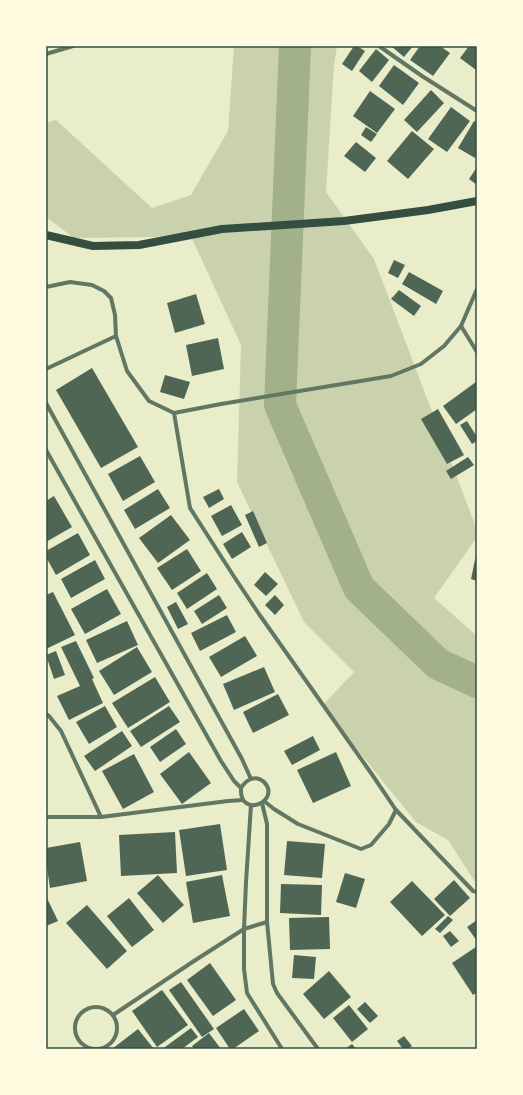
<svg xmlns="http://www.w3.org/2000/svg" width="523" height="1095" font-family="Rubik,sans-serif">
<rect width="100%" height="100%" fill="#e9edc9"/>
<path fill="#cad2ad" d="M234,46H337L334,65L326,192L374,259L477,530V537L434,598L477,636V885L448,840L416,822L322,706L354,672L304,622L237,482L241,345L189,232L154,237L74,238L46,217V123L56,120L152,208L191,195L228,131Z"/>
<g fill="none" stroke-linecap="round" stroke-linejoin="round">
<path stroke="#a3b18a" stroke-width="32" d="M295,46L280,405L359,588L438,664L477,682"/>
</g>
<g fill="#4f6655">
<path d="M354,46H357L365,51L352,71L342,64Z"/>
<path d="M391,46H413L404,57Z"/>
<path d="M420,46H440L450,53L433,76L410,60Z"/>
<path d="M469,46H477L476,70L460,58Z"/>
<path d="M376,49L389,60L372,82L359,71Z"/>
<path d="M394,65L419,83L403,105L379,86Z"/>
<path d="M431,90L444,103L417,132L404,120Z"/>
<path d="M370,91L395,109L377,133L353,116Z"/>
<path d="M451,107L470,121L447,152L428,139Z"/>
<path d="M474,121L477,122V155L475,158L458,148Z"/>
<path d="M366,127L377,134L371,142L361,135Z"/>
<path d="M412,131L434,149L408,179L387,161Z"/>
<path d="M356,142L376,158L365,172L344,156Z"/>
<path d="M477,167V185L469,179Z"/>
<path d="M394,260L405,265L398,278L388,273Z"/>
<path d="M409,272L443,291L436,304L402,284Z"/>
<path d="M399,290L421,306L414,316L391,299Z"/>
<path d="M196,294L205,324L175,333L167,303Z"/>
<path d="M218,338L224,369L192,376L186,345Z"/>
<path d="M92,368L138,447L101,468L56,390Z"/>
<path d="M165,375L190,382L184,399L160,392Z"/>
<path d="M476,382L477,383V409L456,424L443,406Z"/>
<path d="M438,409L464,455L447,464L421,419Z"/>
<path d="M467,421L477,437V441L472,444L460,425Z"/>
<path d="M140,456L155,482L123,501L108,474Z"/>
<path d="M468,457L474,465L451,479L446,471Z"/>
<path d="M158,489L170,508L135,529L124,510Z"/>
<path d="M219,489L224,499L209,508L203,497Z"/>
<path d="M54,496L72,527L46,542V501Z"/>
<path d="M231,505L242,525L222,536L211,516Z"/>
<path d="M253,511L267,543L259,547L245,515Z"/>
<path d="M171,515L190,540L158,563L139,538Z"/>
<path d="M242,532L251,547L232,559L223,544Z"/>
<path d="M78,533L90,555L56,575L46,557V551Z"/>
<path d="M187,549L201,571L172,590L157,568Z"/>
<path d="M476,555H477V581L471,579Z"/>
<path d="M95,560L105,579L71,598L61,579Z"/>
<path d="M265,572L278,584L266,596L254,585Z"/>
<path d="M207,573L217,589L187,609L177,593Z"/>
<path d="M107,589L121,614L85,634L71,609Z"/>
<path d="M53,592L75,635L46,649V595Z"/>
<path d="M219,595L227,608L202,624L194,611Z"/>
<path d="M275,595L284,605L275,615L265,605Z"/>
<path d="M176,602L188,624L178,629L167,607Z"/>
<path d="M227,615L236,632L200,651L191,633Z"/>
<path d="M127,621L138,645L97,663L86,640Z"/>
<path d="M245,636L257,656L221,677L209,657Z"/>
<path d="M76,641L94,678L92,679L103,703L69,720L57,696L80,686L61,647Z"/>
<path d="M137,647L152,672L114,695L99,671Z"/>
<path d="M56,651L65,675L54,679L46,655Z"/>
<path d="M264,667L275,692L234,710L223,684Z"/>
<path d="M155,677L170,702L128,728L112,703Z"/>
<path d="M278,694L289,715L253,733L243,712Z"/>
<path d="M105,706L117,727L89,744L76,722Z"/>
<path d="M169,706L180,722L141,747L130,731Z"/>
<path d="M176,729L186,744L160,762L150,747Z"/>
<path d="M122,731L132,746L95,771L84,756Z"/>
<path d="M313,736L320,750L292,765L284,751Z"/>
<path d="M189,752L211,783L182,804L160,774Z"/>
<path d="M336,752L351,786L313,803L297,770Z"/>
<path d="M134,754L154,792L123,809L102,771Z"/>
<path d="M220,824L227,870L186,876L179,830Z"/>
<path d="M175,832L177,873L121,876L119,835Z"/>
<path d="M287,841L325,844L322,878L284,875Z"/>
<path d="M80,842L87,881L50,888L46,861V848Z"/>
<path d="M345,873L365,879L356,908L336,902Z"/>
<path d="M158,875L184,905L163,923L137,893Z"/>
<path d="M222,875L230,916L193,923L186,882Z"/>
<path d="M454,880L470,898L450,916L434,899Z"/>
<path d="M412,881L445,915L422,936L390,902Z"/>
<path d="M281,884L322,885L321,915L280,913Z"/>
<path d="M46,896L58,921L46,926Z"/>
<path d="M129,898L154,930L132,947L107,916Z"/>
<path d="M87,905L127,951L107,969L66,923Z"/>
<path d="M448,916L453,920L440,933L435,929Z"/>
<path d="M329,917L330,949L290,950L289,918Z"/>
<path d="M477,920V941L467,927Z"/>
<path d="M450,931L459,941L451,947L443,936Z"/>
<path d="M476,947L477,948V992L473,995L452,963Z"/>
<path d="M294,955L316,957L314,979L292,978Z"/>
<path d="M210,963L236,1000L213,1016L187,980Z"/>
<path d="M329,971L351,997L324,1019L303,994Z"/>
<path d="M181,982L214,1029L202,1037L169,990Z"/>
<path d="M162,990L188,1025L157,1047L132,1011Z"/>
<path d="M365,1002L378,1016L370,1023L357,1009Z"/>
<path d="M349,1005L368,1029L352,1042L333,1018Z"/>
<path d="M244,1009L259,1031L233,1049H230L216,1028Z"/>
<path d="M191,1028L198,1037L182,1049H166L165,1047Z"/>
<path d="M138,1029L154,1049H112Z"/>
<path d="M209,1033L221,1049H194L192,1046Z"/>
<path d="M404,1036L412,1046L408,1049H403L397,1041Z"/>
<path d="M352,1044L356,1049H345Z"/>
</g>
<g fill="none" stroke-linecap="round" stroke-linejoin="round">
<g stroke="#617663" stroke-width="4">
<path d="M379,46L422,76L477,111"/>
<path d="M46,54L73,46"/>
<path d="M46,287L70,282L92,285L104,291L111,298L115,315L116,336L127,371L149,401L174,413L221,404L391,376L421,364L444,346L461,326L477,289"/>
<path d="M461,326L477,352"/>
<path d="M46,369L116,336"/>
<path d="M46,403L242,759L251,779"/>
<path d="M174,413L190,508L233,575L259,614L371,773L396,810L473,891L477,892"/>
<path d="M46,450L221,761L234,781L241,788C239,820 282,801 264,782C255,774 246,780 241,788"/>
<path d="M46,714L49,716L61,731L101,817"/>
<path d="M264,801L274,809L298,824L361,849L371,845L389,824L396,810"/>
<path d="M262,803L267,824V922L273,984L277,993L318,1049"/>
<path d="M251,805L246,882L244,929V969L247,993L282,1049"/>
<path d="M46,817H101L228,801L243,800"/>
<circle cx="96" cy="1028" r="21"/>
<path d="M113,1015L194,961L244,929L267,922"/>
</g>
<path stroke="#344e41" stroke-width="8" d="M46,235L93,246L139,245L222,229L344,221L428,210L477,201"/>
</g>
<rect width="523" height="1095" fill="none" stroke="#fefae0" stroke-width="94"/>
<rect x="47" y="47" width="429" height="1001" fill="none" stroke="#344e41" stroke-width="1.5"/>
</svg>
